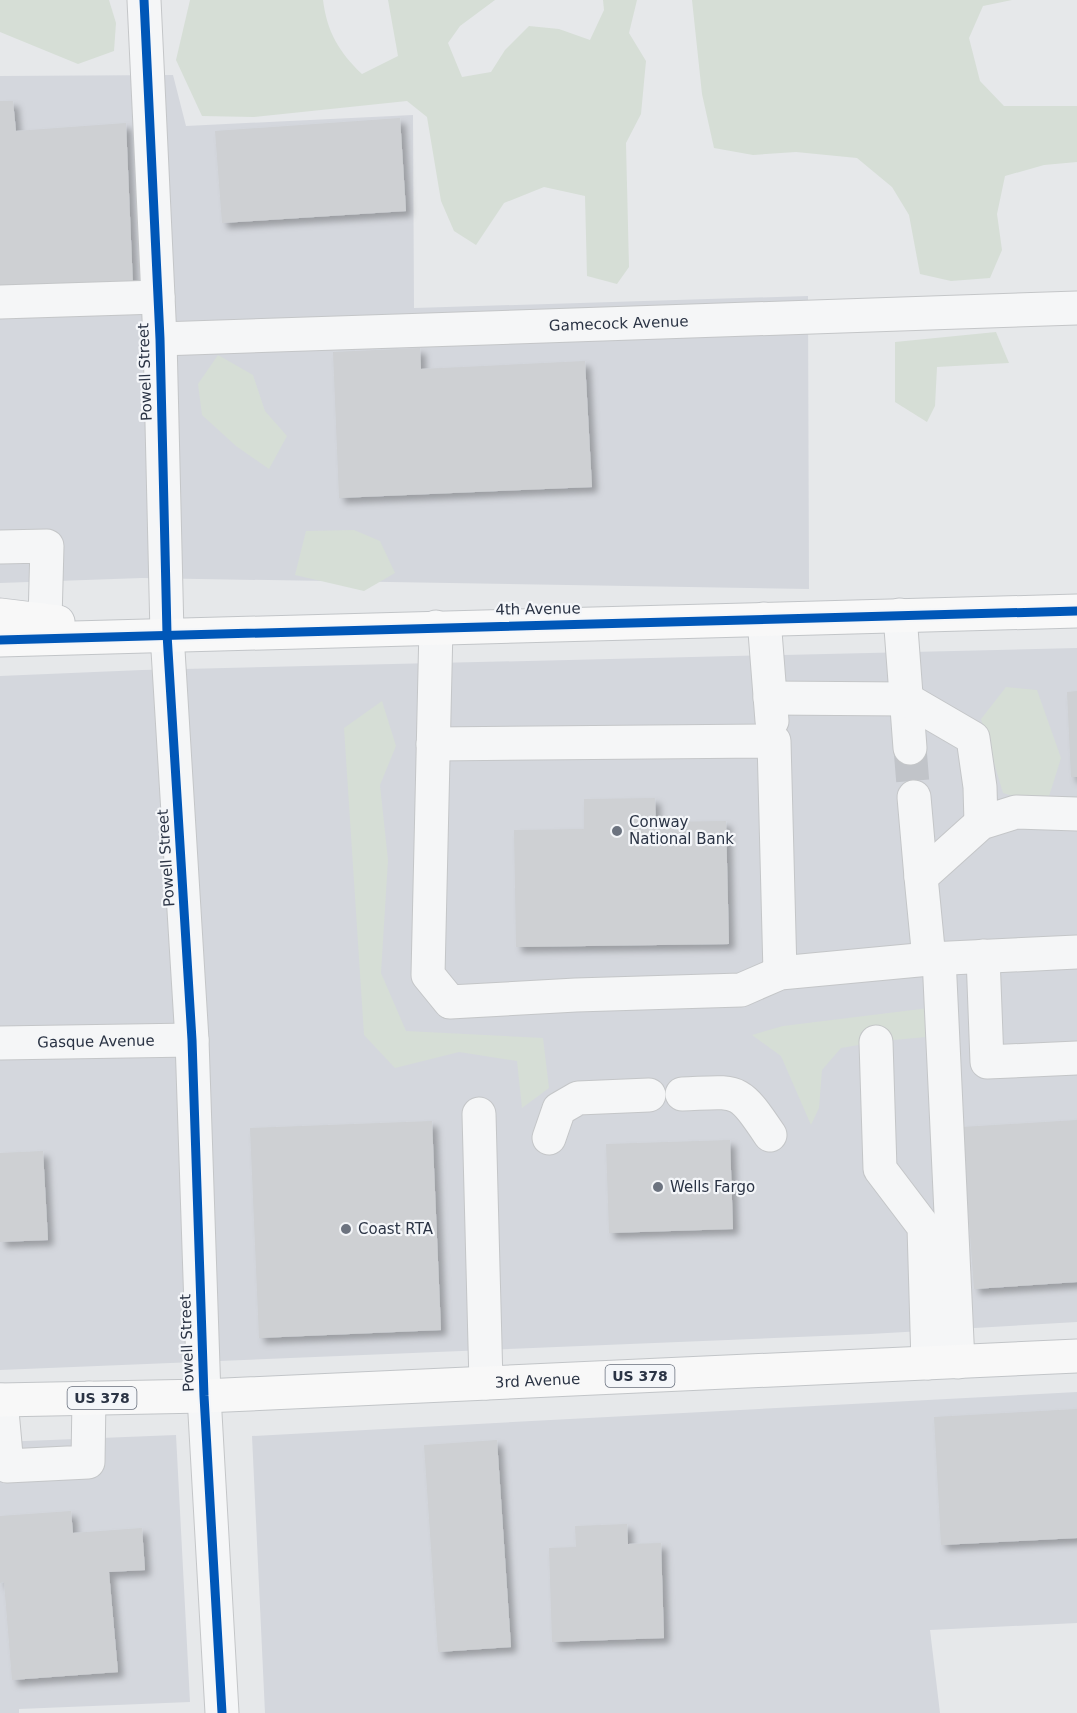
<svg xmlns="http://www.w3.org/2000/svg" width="1077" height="1713" font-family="'DejaVu Sans',sans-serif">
<defs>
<filter id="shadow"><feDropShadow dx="5.5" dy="5.5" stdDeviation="3" flood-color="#0004"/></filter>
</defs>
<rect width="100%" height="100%" fill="#e6e8ea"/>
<g fill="#d4d7dd">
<path d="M173,75L186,126L413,115L414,308L808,296L809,589L142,578L0,583V76Z"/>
<path d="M1077,648V1322L870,1334L0,1370V676L142,670Z"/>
<path d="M1077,1392V1623L930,1630L940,1713H265L252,1436Z"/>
<path d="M176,1435L190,1702L19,1709V1713H0V1442Z"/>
</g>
<g fill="#d6ded6">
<path d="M0,0H109L116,23L114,51L78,64L0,32Z"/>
<path d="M190,0H323C327,32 339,52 362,74L398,56L388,0H495L460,26L448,43L462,77L491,72L505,50L529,26L559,29L590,40L604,10L603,0H637L629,33L646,61L641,114L626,143L629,267L617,284L587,276L585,196L544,187L504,203L476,245L454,231L441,201L427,117L407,101L254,117L202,116L176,60Z"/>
<path d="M692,0H1012L983,6L969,38L980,81L1004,106H1077V162L1044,165L1005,176L997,214L1002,250L990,278L951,281L920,274L909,215L892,187L857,158L796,152L753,155L714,148L702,94Z"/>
<path d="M996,332L1009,363L937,367L935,406L927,422L895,402V342Z"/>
<path d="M218,355L253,375L265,411L287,436L269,469L236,446L202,415L198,384Z"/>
<path d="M354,530L380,541L395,573L364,591L295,575L306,531Z"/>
<path d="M1006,687L1037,690L1061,758L1046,806L1003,793L981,719Z"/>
<path d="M382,701L396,746L380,785L388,860L381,973L406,1031L543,1038L549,1088L522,1108L517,1061L459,1052L395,1068L364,1035L344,728Z"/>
<path d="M929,1008L938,1036L882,1041L841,1048L822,1070L819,1108L811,1125L781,1056L752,1035L783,1026Z"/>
</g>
<g fill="#ced0d3" filter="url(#shadow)">
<path d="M0,101H13L16,131L126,123L133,286L0,289Z"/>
<path d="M400,118L406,211L222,223L215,131Z"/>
<path d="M420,348L421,369L585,361L592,487L339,498L333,352Z"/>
<path d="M1077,691V777H1071L1067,692Z"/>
<path d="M655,798L656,822L726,821L729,944L516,947L514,830L584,829V799Z"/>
<path d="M1077,1120V1282L974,1289L962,1127Z"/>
<path d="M432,1121L441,1330L259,1338L250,1128Z"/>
<path d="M730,1140L733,1229L609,1233L606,1144Z"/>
<path d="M43,1151L48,1240L0,1242V1153Z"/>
<path d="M1077,1409V1538L941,1545L934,1417Z"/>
<path d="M497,1440L511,1647L438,1652L424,1445Z"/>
<path d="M71,1511L73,1533L142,1528L145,1570L109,1572L118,1672L12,1680L4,1582L0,1583V1516Z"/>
<path d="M627,1524L628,1544L661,1543L664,1638L552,1642L549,1548L576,1547L575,1526Z"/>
</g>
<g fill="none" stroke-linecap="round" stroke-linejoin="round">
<path stroke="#c1c4c9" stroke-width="33" stroke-dasharray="33 16" stroke-linecap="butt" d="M910,748L914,797"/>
<g stroke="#c4c6c8" stroke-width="35">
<g id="minor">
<path d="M144,0L160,339L167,634L192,1040L204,1396L222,1713"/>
<path d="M0,302L158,297"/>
<path id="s1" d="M160,339L1077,308"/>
<path d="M0,547L47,546L45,620"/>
<path d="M900,615L910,748"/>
<path d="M764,619L772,721"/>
<path d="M436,627L428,975L450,1002L576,995L741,990L780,973L929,959L1077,952"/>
<path d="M770,698L906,699L973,738L980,787L981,823"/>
<path d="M433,744L774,741L780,973"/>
<path d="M914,797L921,877"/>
<path d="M983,956L987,1062L1077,1058"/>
<path d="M939,958L958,1362"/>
<path d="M929,959L921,877L981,823L1016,812L1077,814"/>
<path d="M876,1042L880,1169L924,1227L928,1363"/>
<path id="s2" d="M0,1043L192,1040"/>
<path d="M682,1094C739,1092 737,1086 770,1135"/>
<path d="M479,1114L486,1383"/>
<path d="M549,1138L559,1109L578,1098L649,1095"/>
<path d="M1,1400L7,1466L88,1462L89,1398"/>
</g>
</g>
<g stroke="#c2c5c8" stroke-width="35">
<g id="major">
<path d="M0,615L58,622"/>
<path d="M0,640L1077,611"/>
<path id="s3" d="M0,1400L204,1396L1077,1356"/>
</g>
</g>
<use href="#minor" stroke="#f5f6f7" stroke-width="33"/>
<use href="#major" stroke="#f8f8f8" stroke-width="33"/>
<g stroke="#f4f6f9" stroke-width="13">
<g id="cycleway">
<path d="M144,0L160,339L167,634L192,1040L204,1396L222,1713"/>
<path d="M0,640L1077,611"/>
</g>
</g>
<use href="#cycleway" stroke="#0057b8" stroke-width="9"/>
</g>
<g fill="#6c737f" stroke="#f4f6f9" stroke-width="2">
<circle cx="617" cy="831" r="6"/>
<circle cx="658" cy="1187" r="6"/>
<circle cx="346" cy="1229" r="6"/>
</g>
<g text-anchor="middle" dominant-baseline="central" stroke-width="4.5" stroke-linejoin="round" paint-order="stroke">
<g fill="#f4f6f9" stroke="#676e7b" stroke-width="1.5">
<rect x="605.5" y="1365" width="69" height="22" rx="4.5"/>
<rect x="67.5" y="1387" width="69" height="22" rx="4.5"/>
</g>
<g font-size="14" font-weight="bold" fill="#2b3445">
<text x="640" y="1376">US 378</text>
<text x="102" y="1398">US 378</text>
</g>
<g font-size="15" fill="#2b3445" stroke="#f4f6f9">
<text stroke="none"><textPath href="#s1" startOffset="459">Gamecock Avenue</textPath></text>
<text transform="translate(145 372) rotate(-92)">Powell Street</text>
<text transform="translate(538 609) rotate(-1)">4th Avenue</text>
<text transform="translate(166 858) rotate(-94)">Powell Street</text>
<text stroke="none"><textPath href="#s2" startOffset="96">Gasque Avenue</textPath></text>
<text transform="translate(187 1343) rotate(-92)">Powell Street</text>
<text stroke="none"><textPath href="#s3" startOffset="538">3rd Avenue</textPath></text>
</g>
<g font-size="15" fill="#2b3445" stroke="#f4f6f9" text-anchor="start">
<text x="629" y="822">Conway<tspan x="629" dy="17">National Bank</tspan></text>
<text x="670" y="1187">Wells Fargo</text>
<text x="358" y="1229">Coast RTA</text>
</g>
</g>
</svg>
